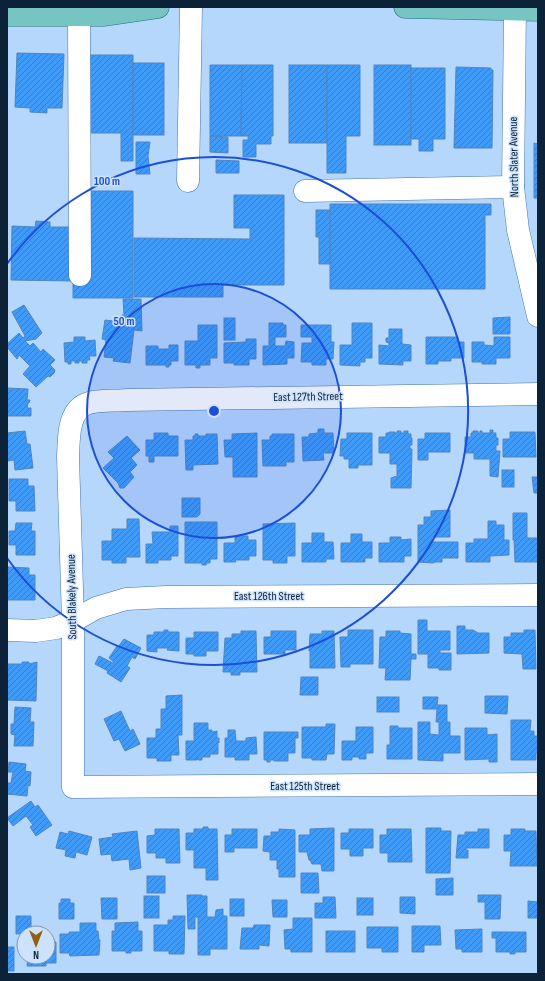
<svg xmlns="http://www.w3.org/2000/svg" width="545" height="981" font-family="'Sofia Sans Condensed',sans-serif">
<defs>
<pattern id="building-hatch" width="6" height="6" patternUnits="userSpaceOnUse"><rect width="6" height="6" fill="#3f9af8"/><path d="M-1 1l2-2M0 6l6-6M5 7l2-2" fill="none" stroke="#337dca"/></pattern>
</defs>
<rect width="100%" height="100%" fill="#b6d7fc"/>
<g fill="url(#building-hatch)" stroke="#5085bf">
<path d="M17,53L64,54L62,108H47V113L30,112V108L15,107Z"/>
<path d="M86,55H133V161H121V133H86Z"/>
<rect x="133" y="63" width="31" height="72"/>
<path d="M210,65H242L241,136H210Z"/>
<path d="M242,65H273V136H271V144H256V157H243V140H248V136H241Z"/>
<rect x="289" y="65" width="38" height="78"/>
<path d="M327,65H360V136H346V173H327Z"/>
<rect x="374" y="65" width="37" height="80"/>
<path d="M456,67L491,68V70H493L492,148H454Z"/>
<path d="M411,68H445V139H433V151H419V139H411Z"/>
<path d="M210,136L228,137V153L210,152Z"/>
<path d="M136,142H150L148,156L150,174H136Z"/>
<path d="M534,143L538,144V198H534Z"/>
<path d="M216,160L239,161V173H216Z"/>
<path d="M86,191H133V298H73V283H86Z"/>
<path d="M234,195H284V285H223V297H134V238L250,239V228H234Z"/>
<path d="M330,204H491V215H485V289H330Z"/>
<path d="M316,210H330V264H319V237H316Z"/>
<path d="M36,221L50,222V227H74L73,281L11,280L12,226L35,227Z"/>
<path d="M123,299H141L142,331L134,330L130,363L113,361L114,358L104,357L106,340L102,339L105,320L122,322V315H124Z"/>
<path d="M24,305L42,333L36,339L25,341L30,346L33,343L41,352L43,349L55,360L50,365L55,370L54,373L50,377L48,376L36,387L23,374L30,366L19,355L17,359L7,347V344L19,333L23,338L25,336L12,312Z"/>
<path d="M510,317V334H493V318Z"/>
<rect x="224" y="318" width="11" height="22"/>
<path d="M269,323H283V325H286V337H275V346H285L286,341L294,342V358H287V364L263,365V346H269Z"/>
<path d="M352,323H372V358H365V362H360V366L340,365V345H352Z"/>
<path d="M198,325H217V358H210V365H200V368H196V365H185V341H198Z"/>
<path d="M301,325H331V342H334L333,359H326V365H312V362H301L302,343H312V337H301Z"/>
<path d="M389,329H402V344L411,345V361H403V365L379,364V345L389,346V343L386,342V338H389Z"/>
<path d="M74,337H85V341L95,340L96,356H89L90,360H87V363H82V361H79V363H75V361H71V364H68V362H65L64,343L74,342Z"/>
<path d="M426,337H458V342H464V358H451V361H438V364H426Z"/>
<path d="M494,337H510V358H496V364H482V362H472V342H484V345L494,346Z"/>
<path d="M246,339H256V359H249V365H234V363H224V343L246,342Z"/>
<path d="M169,345H178V361H171V365H169V367H166V365H146V346H158V349H169Z"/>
<path d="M7,388L28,389L27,400H30L29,403H28L27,408H31V416H7Z"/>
<path d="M318,429H324V433H333L334,453H323L324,460L303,461L302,437H309V434L318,433Z"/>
<path d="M490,430H493V433H496V438H498V445H496V451H500L498,477L490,476V459H474V453H465V437H471V433H473V431H478V433H480V431H482V433H490Z"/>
<path d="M25,431L27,444H30L33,468L15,470L14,460L7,461V433Z"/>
<path d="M397,431H401V433H404V431H408V434H411V438H412V445H410V449H412L411,488H391V478L397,476V464H390V453H379V437H386V433H389V432H395V433H397Z"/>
<path d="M510,432H535L536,457H503V439H510Z"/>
<path d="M154,433H168V436H178V456H154V462H149V456H146V440H154Z"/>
<path d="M257,433V477H233V457H225L224,440H232V434Z"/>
<path d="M347,433H372V465H358V468H349V459H344V456H340L341,439H347Z"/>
<path d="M425,433H450V452H428V460H418V439H425Z"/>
<path d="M195,434H198V436H206V434H217L218,464L193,465V470H186L185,440H193V436H195Z"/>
<path d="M272,434H294V462H286V466H263L262,440H270V436H272Z"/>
<path d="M127,436L140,450L131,458L137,465L130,472L134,477L124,488H120L118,483L103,468L114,458L108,452Z"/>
<rect x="502" y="470" width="12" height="17"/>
<path d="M532,477H538V493H534Z"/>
<path d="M9,479H28V486H34L35,511H16V501H9Z"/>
<path d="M182,498H200V514L197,517H182Z"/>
<path d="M450,510V537H432V542H458V558H442V562H435L433,563L418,562V525H424V517H431V511Z"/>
<path d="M513,513H527V538H538V562H515L514,540H513Z"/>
<path d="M127,519H139L140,557H126V563H112V560H102V541H112V529H127Z"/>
<path d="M488,521H496V525H504V540H509V555L490,556V562H466V543H474V539H488Z"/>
<path d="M185,522H217V559H210V563H207L206,565H202V563H185Z"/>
<path d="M16,523H32L31,531H35V555H16V545H9V531H15Z"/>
<path d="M295,523V556H287V563H273V560H263V524Z"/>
<path d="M170,526H178V556H171V560H158V563H146V544H153L152,532H170Z"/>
<path d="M312,533H324V542H333L334,559H326V562H302V543H312Z"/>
<path d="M351,534H362V542H372V558H365V562H341V543H351Z"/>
<path d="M235,536H248V540H256V556H249V560H235L236,562H224V543H235Z"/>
<path d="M390,537H401V540L411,539V556H404V562H379V543H390Z"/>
<path d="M7,567L29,568V575H35V600H7Z"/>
<path d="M418,620H427V631H450V650H440V653H451V670H439V668H428V654H418Z"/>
<path d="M457,626H465V630H473L478,633H489V653L457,654Z"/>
<path d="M164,630H168V632H179V651L167,650L168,648H157V652L147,651V635H154V632H164Z"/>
<path d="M348,630H373V664H350V667H341L340,637H348Z"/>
<path d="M524,630H535L536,669H523L522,654L504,653V637H511V633H524Z"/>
<path d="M241,631H256L257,672H240V675H231V672H223L225,638H232V634H241Z"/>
<path d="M271,631H296V650H285V654H264V637H271Z"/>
<path d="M322,631H334L335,668H310V651H309L310,634H322Z"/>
<path d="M386,631H400V633L411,634V654H416V659H411L410,680H385L386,668H379L380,637H386Z"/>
<path d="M194,632H218V651H206V656H194V654H186V638H194Z"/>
<path d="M124,639L141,648L135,659L132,657L127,666L130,668L121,682L107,673L108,671L95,664L99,656L113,663L114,662L109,658L117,646L118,647Z"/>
<path d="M22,662H29V664L37,662L36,701L7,700V664H22Z"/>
<path d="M301,677H318V695H300Z"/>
<path d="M182,695V735H178L179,755H171V761H157V758H147V738H156V729H161V709H166V696Z"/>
<path d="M485,696H508L507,714L485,713Z"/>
<rect x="377" y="697" width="22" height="15"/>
<path d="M423,697H438L437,705H447V722H450V736H460V753H443V761L418,760V722H430V734L439,735V722H436L437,709H423Z"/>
<path d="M15,707L31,708L30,722H34L33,746H14L15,735L11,734V724H14Z"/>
<path d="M121,711L130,731L133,729L140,744L125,751L119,739L114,741L104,719Z"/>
<path d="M511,720H531L530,731H534V736H538V753H536V760H511Z"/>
<path d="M194,723H208V730H212V732L217,731V738H219V743L218,742V754H210V757H202V760H198L197,757V760H186V741H194Z"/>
<path d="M326,724H335L334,754H327L326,760H312V758H302V727H326Z"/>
<path d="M390,726H398V728H412V759H387V745H390Z"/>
<path d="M356,727H373V753H366V759H359V757H352V760H342V741H356Z"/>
<path d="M465,728H487V735L497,734V762H489V759L465,760Z"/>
<path d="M228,730H235L236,741H246V738L256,737L257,754H249V760H235V757H225V738H228Z"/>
<path d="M264,732H298V738H295V753H288V761H274V760H270V762H267V760H264Z"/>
<path d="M9,762L26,764L25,771L31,772L30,786L28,785L27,796L7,794L8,783H11L13,772H8Z"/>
<path d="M31,801L35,807L38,805L52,825L36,836L30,827L33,825L26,816L13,826L7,818Z"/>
<path d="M203,827H208V829H217L218,880H206V868H194V850H186V833H194V829H203Z"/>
<path d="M334,828V871H322L321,864H312L310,860H309L307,852H299V835H310V829Z"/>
<path d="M426,828H441V831H451L450,873H426Z"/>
<path d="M155,829H179L180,863H166V858H156V853H147V836L155,835Z"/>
<path d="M232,829H257V848H234V852H225V835H232Z"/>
<path d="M279,829L295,830V877H279V869H277V860H270V852L263,851L264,836H271V832H279Z"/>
<path d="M349,829H373V848H363V856H350V849H341V833H349Z"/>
<path d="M387,829H411L412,862H388V853H380V835H387Z"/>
<path d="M478,829H489V848H466V850H468V858H456L458,835H465V832H478Z"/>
<path d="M511,829H525V831H536L537,866H510L511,851H504V835H511Z"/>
<path d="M69,831L92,837L87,855L76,852L75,858L65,856L66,850L56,848L60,832L68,834Z"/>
<path d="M137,831L141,868L130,870L129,859L112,861L111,854L101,855L99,839L113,837L112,834Z"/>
<path d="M301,873H318L319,893H301Z"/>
<rect x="147" y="876" width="18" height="17"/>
<path d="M453,878V895H436V879Z"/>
<path d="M187,895H202V896H207V917H215L216,910L223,909V916H227V949H210V955H198V917H195V929H188Z"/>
<path d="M478,895H501L500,919H485V902H478Z"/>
<rect x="144" y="896" width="15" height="22"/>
<path d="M323,897H335L336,918H315V903H323Z"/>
<path d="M400,897H415V914L400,913Z"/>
<path d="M101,898H117V919H102Z"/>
<rect x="357" y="898" width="16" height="17"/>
<path d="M61,899H70V903H74V919H59V903H61Z"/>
<rect x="230" y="899" width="14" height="17"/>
<path d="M272,900H287V917H273Z"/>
<path d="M528,901L538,902V918H528Z"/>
<path d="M16,916H31V933L16,934Z"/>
<path d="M173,916H185L184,954H169V951H154V925H168V920H173Z"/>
<path d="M293,918H312V952H291V949H285L284,930L293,929Z"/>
<path d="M138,922V931H142V951H131V953H126V951H112V931H115V923Z"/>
<path d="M80,923H96V931H98L99,940H100L99,955L70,956L69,953H60V934H69V932H80Z"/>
<path d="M254,925H270L269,946L259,945V949H240L242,928H253Z"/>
<path d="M412,926H440L441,945H424V952H412Z"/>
<path d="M367,927H398V952H382V948H367Z"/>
<path d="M482,929V952H462V949H456L455,930Z"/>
<rect x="326" y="931" width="29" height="21"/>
<path d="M492,932H526V952H515V954H510V952H496V938H492Z"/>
<path d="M48,942H56V963H46V966H27L28,957H48Z"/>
<rect x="7" y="947" width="7" height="24"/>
</g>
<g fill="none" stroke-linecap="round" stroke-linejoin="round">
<g stroke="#4175ae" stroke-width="23">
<g id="minor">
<path d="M515,9L513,187L518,230L538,316"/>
<path d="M79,15L80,275"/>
<path d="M188,181L191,7"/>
<path d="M305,191L513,187"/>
<path d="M538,394L127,400C117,401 99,400 89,403C67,409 69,440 68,457L73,621V787L538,784"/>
<path d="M7,630L36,631L56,628L73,621L96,608L126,599L166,597L538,595"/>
</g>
</g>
<g stroke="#167379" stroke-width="23">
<g id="major">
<path d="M405,7L538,10"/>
<path d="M7,15H103L158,7"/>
</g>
</g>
<use href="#minor" stroke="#fff" stroke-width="22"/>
<use href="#major" stroke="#76c5c3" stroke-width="22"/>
</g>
<circle cx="214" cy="411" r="127" fill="#1d4ed8" fill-opacity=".12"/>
<g fill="none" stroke="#1d4ed8" stroke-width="2">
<circle cx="214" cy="411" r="127"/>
<path d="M7 264A254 254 0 1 1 7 558"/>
</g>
<g text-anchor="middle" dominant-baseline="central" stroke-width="3" stroke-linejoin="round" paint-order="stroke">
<g font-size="12" fill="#0c2239" stroke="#cde3fc">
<text transform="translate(514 157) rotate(-91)">North Slater Avenue</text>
<text transform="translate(308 397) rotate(-1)">East 127th Street</text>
<text x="269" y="596">East 126th Street</text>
<text transform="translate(72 597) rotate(-91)">South Blakely Avenue</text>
<text x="305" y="786">East 125th Street</text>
</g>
</g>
<circle cx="214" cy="411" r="6" fill="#1d4ed8" stroke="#cde3fc" stroke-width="2"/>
<g font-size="12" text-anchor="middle" font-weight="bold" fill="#1d4ed8" stroke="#cde3fc" stroke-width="3" stroke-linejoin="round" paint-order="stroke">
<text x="107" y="185">100 m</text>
<text x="124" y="325">50 m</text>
</g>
<rect width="545" height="981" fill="none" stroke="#0c2239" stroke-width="16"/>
<g transform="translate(36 945) rotate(180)"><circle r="19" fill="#cde3fc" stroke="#8096ae"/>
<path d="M0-3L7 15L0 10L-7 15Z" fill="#926010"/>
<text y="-6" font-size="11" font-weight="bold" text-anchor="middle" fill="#0c2239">N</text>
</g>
</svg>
